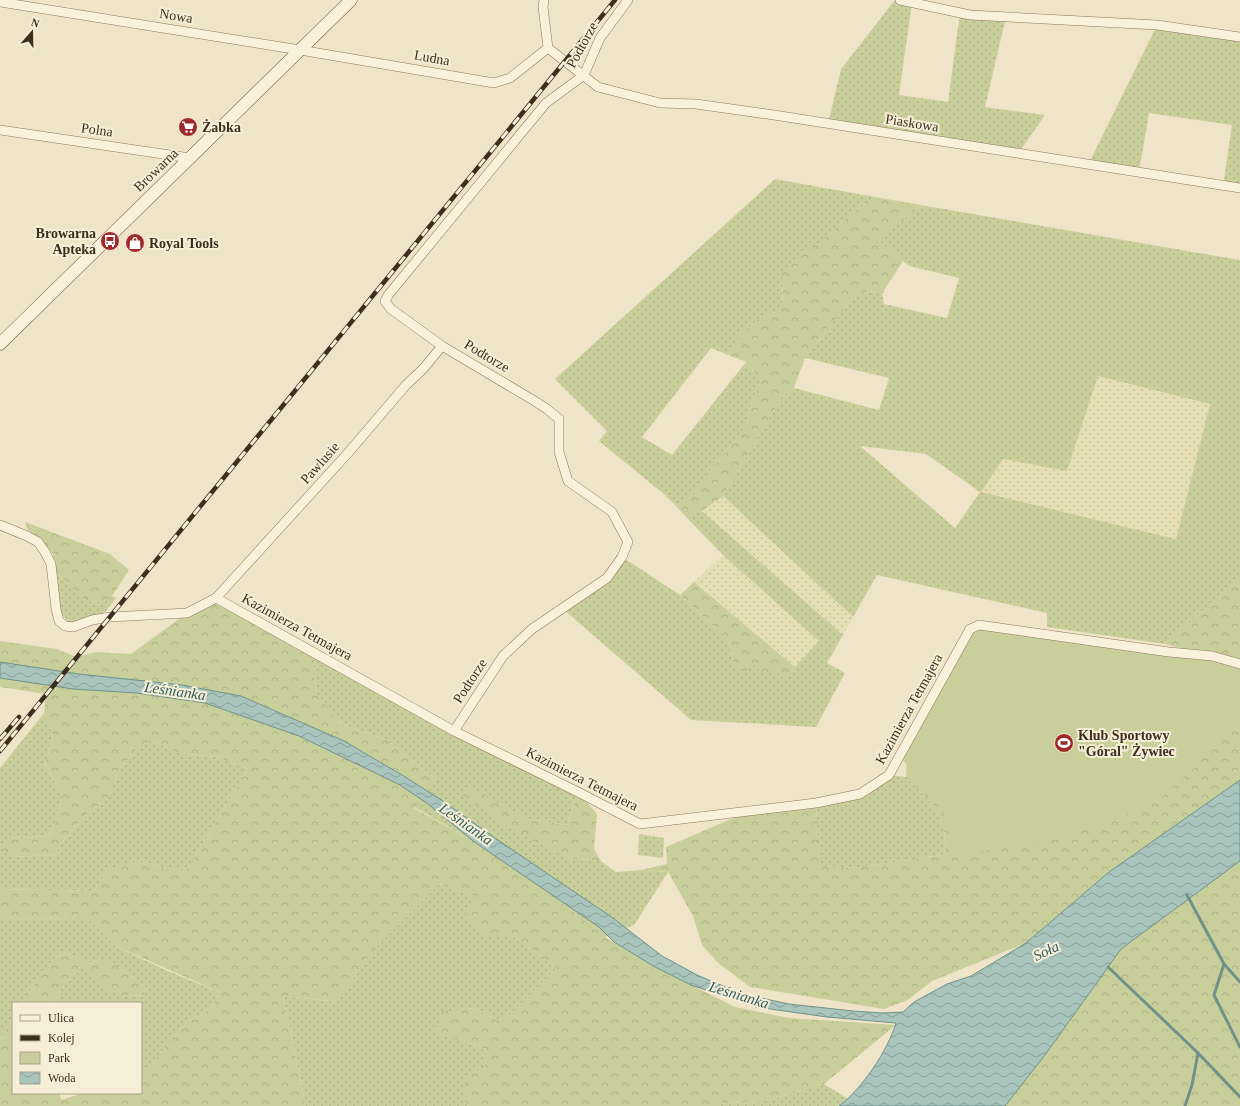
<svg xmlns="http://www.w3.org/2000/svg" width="1240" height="1106" font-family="Georgia,serif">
<defs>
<pattern id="farmland-dots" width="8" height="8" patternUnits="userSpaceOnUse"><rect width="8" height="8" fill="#e6deb5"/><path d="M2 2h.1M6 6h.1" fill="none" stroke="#c6bf9b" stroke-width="1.8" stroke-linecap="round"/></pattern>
<pattern id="green-dots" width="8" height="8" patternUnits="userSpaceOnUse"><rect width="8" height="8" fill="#c9cf9b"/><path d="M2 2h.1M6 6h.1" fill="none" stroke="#aeb285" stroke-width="1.8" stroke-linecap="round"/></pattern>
<pattern id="forest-crowns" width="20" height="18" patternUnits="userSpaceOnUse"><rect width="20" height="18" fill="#c9cf9b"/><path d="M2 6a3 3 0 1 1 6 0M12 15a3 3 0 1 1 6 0" fill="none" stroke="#aeb285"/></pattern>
<pattern id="water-waves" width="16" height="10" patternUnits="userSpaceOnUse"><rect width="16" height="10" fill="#a9c4bc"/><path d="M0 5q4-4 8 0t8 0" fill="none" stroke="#8ba098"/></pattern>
</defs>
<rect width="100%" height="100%" fill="#f0e4c8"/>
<g fill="url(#farmland-dots)">
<path d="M1098,376L1210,404L1176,539L981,492L1003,459L1067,471Z"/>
<path d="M723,496L853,617L843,635L702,511Z"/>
<path d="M723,555L819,641L795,667L694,582Z"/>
</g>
<g fill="url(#green-dots)" fill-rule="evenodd">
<path d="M895,0L912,2L899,95L948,102L960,13L1006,17L985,107L1045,115L1018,154L828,124L841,69Z"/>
<path d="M1157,25L1240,37V188L1223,186L1232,125L1149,113L1139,172L1088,165Z"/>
<path d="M775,179L875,197L851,214L822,240L782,287L783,310L762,316L740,335L728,355L711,348L642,437L672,455L746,362L761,381L750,405L747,425L706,476L693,495L676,506L665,495L599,441L607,431L555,379Z"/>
<path d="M921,205L1240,260V578L1165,644L1047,627V613L877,575L853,617L723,496L782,396L794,388L879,410L889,378L805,358L851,300L868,291L882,294L884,304L947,318L959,278L909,266L879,241ZM1098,376L1210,404L1176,539L981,492L1003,459L1067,471ZM860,446L926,454L980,492L955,528Z"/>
<path d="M702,511L843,635L827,663L845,673L816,727L691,720L563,609L607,578L622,557L680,595L729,641L734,668L752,665L772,668L784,678L795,667L819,641L723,555L686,517Z"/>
<path d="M55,571L86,601L104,602L112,596L116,598L105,612L72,624C55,615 58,588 55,571Z"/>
<path d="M318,655L578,792L567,825L527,819L503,805L567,858L601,861L616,872L641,870L668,872L634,925L605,937L554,896L473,841L414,807L436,779L385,739L341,724L317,694L313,669Z"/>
<path d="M44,713L53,735L45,766L63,795L54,824L48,836L21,838L9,837V857L55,855L66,836L87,814L107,799L122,766L138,748L151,740L179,753L217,757L248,769L187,869H168L145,862L107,870L94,891L0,889V768Z"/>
<path d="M889,775L906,777L931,802L944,828L946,854L856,868L819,866L816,803L860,794Z"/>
<path d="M639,834L664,838L663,858L638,855Z"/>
<path d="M439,884L474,896L483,936H512L557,968L511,1014L498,1020L474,1008L441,1013L433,1032L460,1040L487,1050L485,1065L464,1100L468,1106H306L283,996L337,1002L375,948Z"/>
<path d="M86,918L101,931L115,946L168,971L219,992L211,1009L188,1021L148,1068L141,1071V1003H54L60,991L80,965L102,988L131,996L145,995L146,987L105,957L92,963L61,951L38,978L22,1003H13V1018L0,1038V919Z"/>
<path d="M824,1084L848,1099L839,1106H717V1103L762,1102Z"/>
</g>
<g fill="url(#forest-crowns)">
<path d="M875,197L921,205L879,241L903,261L882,294L868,291L851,300L805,358L794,388L782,396L723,496L702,511L686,517L676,506L693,495L706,476L747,425L750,405L761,381L746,362L728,355L740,335L762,316L783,310L782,271L822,240L851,214Z"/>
<path d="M25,522L110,554L129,570L112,596L104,602L86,601L55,571L53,554L42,540L28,530Z"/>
<path d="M1240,578V780L1109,872L1026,943L932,981L908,1000L884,1009L750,987L717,962L702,945L693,916L668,872L641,870L667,864L666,847L752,810L816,803L820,866L856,868L946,854L944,828L931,802L906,777L907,762L1194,713L1208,655L1165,644Z"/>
<path d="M694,582L795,667L784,678L772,668L764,675L753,665L745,671L734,668L729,641L680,595Z"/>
<path d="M216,598L318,655L313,669L317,694L341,724L385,739L436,779L414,808L473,841L554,896L605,937L655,967L735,1007L789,1018L896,1025L824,1084L762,1102L717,1103V1106H468L464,1100L465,1078L485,1065L487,1050L460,1040L432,1032L441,1012L474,1008L498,1020L511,1014L557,968L512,936H484L464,919L474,896L439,884L375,948L337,1002L283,996L306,1106H0V1038L13,1018V1093H59L61,1100L84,1093H141V1071L148,1068L188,1021L211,1009L219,992L115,946L101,931L86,918L0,919V889L94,891L107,870L128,862H145L168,869H187L248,769L217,757L179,753L151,740L138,748L122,766L107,799L87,814L66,836L55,855L9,857L3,849L9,837L21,838L48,836L54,824L63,795L45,766L53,735L44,713L46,694L0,687V641L57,649L77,657L96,652L131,654L187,613Z"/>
<path d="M468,786L503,805L527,819L567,825L578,792L597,814L594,849L601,861L567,858L505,826L462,795Z"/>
<path d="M1240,861V1106H1005L1045,1055L1121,949Z"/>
<path d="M61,951L92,963L105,957L146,987L145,995L131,996L102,988L80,966L60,991L54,1003H22L38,978Z"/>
</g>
<path fill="#c9cf9b" d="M978,629L1213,661L1219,665L1240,668V721L1190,772L1161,798L1121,818L1074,833L1034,843L989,850L952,853L946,816L902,759L972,631Z"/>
<path fill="url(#water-waves)" stroke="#6f938a" d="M0,662L79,674L182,685L241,696L344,741L402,775L440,799L495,838L613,918L662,956L697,975L742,994L789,1004L853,1011L882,1013L903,1012L914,1002L947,984L971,976L1026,943L1109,872L1240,780V861L1121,949L1045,1055L1005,1106H839C862,1089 888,1050 896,1023L827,1017L756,1007L691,985L655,967L614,942L599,927L473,841L428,804L400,785L299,736L205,703L137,693L73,689L0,678Z"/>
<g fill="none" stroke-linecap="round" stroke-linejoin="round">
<g stroke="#6f938a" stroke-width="3">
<path d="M1187,895L1224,964L1240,982"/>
<path d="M1224,964L1214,995L1240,1047"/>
<path d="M1108,967L1198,1053L1240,1097"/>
<path d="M1185,1106L1192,1085L1198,1053"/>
</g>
<g stroke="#8d765c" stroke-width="10">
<g id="street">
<path d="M544,0L543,7L548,48L598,87L660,103L696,104L774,115L1240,188"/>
<path d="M900,0L970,15L1157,25L1240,37"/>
<path d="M0,2L300,50L494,83L510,78L548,48"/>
<path d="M0,130L190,158"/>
<path d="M0,525L27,536L38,542L45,552L51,564L56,609L59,621L65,626L73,627L92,620L110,617L187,613L216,598L454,731L578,792L640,824L816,803L860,794L889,775L970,629L979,625L1169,652L1212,656L1240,664"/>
<path d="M216,598L348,453L406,385L423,369L442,346"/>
<path d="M454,731L503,656L532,629L607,578L622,557L628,542L612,512L568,481L559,452V419L547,409L533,400L442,346L391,309L385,301L389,294L546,103L584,75L600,38L628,0"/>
</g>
</g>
<g stroke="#6f573f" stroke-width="13">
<path id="secondary" d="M0,344L351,0"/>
</g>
<use href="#street" stroke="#faf1dc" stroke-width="9"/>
<use href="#secondary" stroke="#faf1dc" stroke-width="12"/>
<g stroke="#3d2e20" stroke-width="4.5">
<g id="rail">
<path d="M0,739L19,717"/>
<path d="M0,751L615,0"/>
</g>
</g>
<use href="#rail" stroke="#f7eed8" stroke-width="3" stroke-dasharray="9" stroke-linecap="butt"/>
</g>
<defs>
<g id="supermarket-disc" transform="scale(1)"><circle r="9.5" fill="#9e2a2b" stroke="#f7eed8"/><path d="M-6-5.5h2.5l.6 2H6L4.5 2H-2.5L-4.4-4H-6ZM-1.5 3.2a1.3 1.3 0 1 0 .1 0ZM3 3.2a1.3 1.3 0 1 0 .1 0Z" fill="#fff"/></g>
<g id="bus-disc" transform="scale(1)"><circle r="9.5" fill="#9e2a2b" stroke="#f7eed8"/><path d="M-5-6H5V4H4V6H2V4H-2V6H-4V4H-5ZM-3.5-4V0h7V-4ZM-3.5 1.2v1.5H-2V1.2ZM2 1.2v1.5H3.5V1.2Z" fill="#fff"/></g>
<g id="shop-disc" transform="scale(1)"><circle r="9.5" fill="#9e2a2b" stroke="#f7eed8"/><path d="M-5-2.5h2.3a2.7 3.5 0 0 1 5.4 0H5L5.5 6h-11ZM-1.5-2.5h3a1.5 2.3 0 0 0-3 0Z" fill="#fff"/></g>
<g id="stadium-disc" transform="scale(1)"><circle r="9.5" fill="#9e2a2b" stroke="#f7eed8"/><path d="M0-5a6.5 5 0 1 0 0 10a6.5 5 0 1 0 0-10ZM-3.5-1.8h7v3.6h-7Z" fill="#fff"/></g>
</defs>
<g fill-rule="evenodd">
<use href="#supermarket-disc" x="188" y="127"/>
<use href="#bus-disc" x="110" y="241"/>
<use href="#shop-disc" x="135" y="243"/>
<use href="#stadium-disc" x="1064" y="743"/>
</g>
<g text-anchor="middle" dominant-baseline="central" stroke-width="4" stroke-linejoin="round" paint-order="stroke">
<g font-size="14" fill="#3d2e20" stroke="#f7eed8">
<text transform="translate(176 16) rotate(9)">Nowa</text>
<text transform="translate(582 45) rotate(-61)">Podtorze</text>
<text transform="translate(432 58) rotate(10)">Ludna</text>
<text transform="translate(912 123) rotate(9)">Piaskowa</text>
<text transform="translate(97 130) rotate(8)">Polna</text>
<text transform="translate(156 170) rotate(-44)">Browarna</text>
<text transform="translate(487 356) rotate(31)">Podtorze</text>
<text transform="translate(320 463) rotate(-48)">Pawlusie</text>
<text transform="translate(297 627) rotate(29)">Kazimierza Tetmajera</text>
<text transform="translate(470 681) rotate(-57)">Podtorze</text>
<text transform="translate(909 709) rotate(-61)">Kazimierza Tetmajera</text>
<text transform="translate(582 779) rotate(27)">Kazimierza Tetmajera</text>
</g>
<g font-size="14" font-weight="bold" fill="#3d2e20" stroke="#f7eed8" text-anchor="start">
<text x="202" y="127">Żabka</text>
<text x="96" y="233" text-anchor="end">Browarna<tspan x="96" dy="16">Apteka</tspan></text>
<text x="149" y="243">Royal Tools</text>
<text x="1078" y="735">Klub Sportowy<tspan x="1078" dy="16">"Góral" Żywiec</tspan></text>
</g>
<g font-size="15" font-style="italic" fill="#2f5d5a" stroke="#f7eed8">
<text transform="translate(175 691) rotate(8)">Leśnianka</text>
<text transform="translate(466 824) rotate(35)">Leśnianka</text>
<text transform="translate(1046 951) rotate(-26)">Soła</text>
<text transform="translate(739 995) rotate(17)">Leśnianka</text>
</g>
</g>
<rect x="12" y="1002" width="130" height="92" fill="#f7eed8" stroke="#ada18e"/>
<rect x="20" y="1015" width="20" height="6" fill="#faf1dc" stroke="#ada18e"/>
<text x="48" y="1022" font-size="12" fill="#3d2e20">Ulica</text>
<rect x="20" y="1035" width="20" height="6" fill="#3d2e20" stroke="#ada18e"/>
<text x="48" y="1042" font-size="12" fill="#3d2e20">Kolej</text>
<rect x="20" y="1052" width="20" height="12" fill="#c9cf9b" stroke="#ada18e"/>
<text x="48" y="1062" font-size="12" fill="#3d2e20">Park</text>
<rect x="20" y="1072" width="20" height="12" fill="url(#water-waves)" stroke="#ada18e"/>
<text x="48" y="1082" font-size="12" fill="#3d2e20">Woda</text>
<g transform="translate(32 32) rotate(20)" stroke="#f7eed8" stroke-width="3" paint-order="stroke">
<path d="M0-3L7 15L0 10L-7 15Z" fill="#3d2e20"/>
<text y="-6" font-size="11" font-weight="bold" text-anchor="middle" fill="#3d2e20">N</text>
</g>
</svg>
